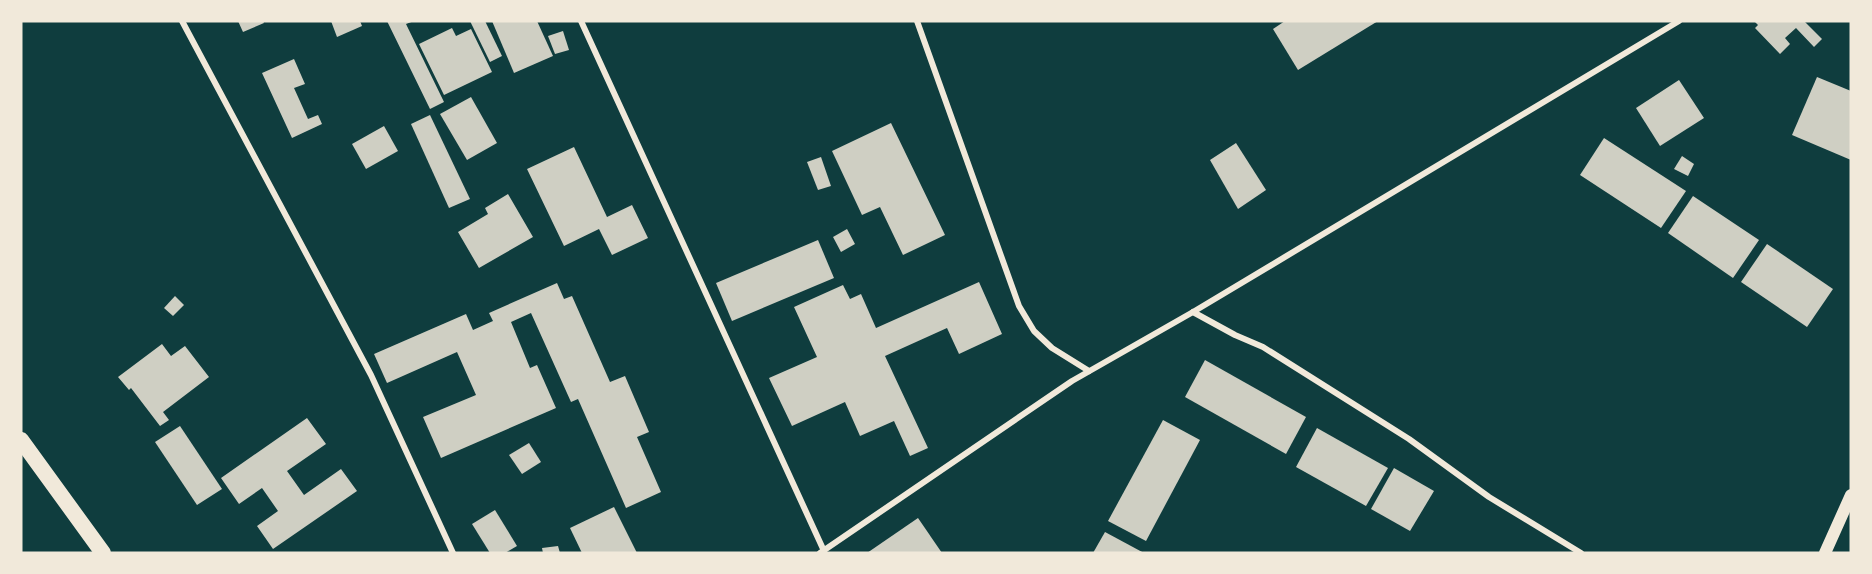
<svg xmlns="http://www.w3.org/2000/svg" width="1872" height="574" font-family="'PT Sans Narrow',sans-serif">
<rect width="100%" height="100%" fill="#0f3d3e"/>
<g fill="#cfcfc3">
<path d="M238,21H263L264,23L243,32Z"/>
<path d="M331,21H360L362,26L337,37Z"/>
<path d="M387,21H414L406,24L444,102L430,109Z"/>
<path d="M470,21H485L502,56L490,62Z"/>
<path d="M492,21H537L553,56L514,73Z"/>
<path d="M1285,21H1378L1298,70L1273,29Z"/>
<path d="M1754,21H1804L1822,39L1814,47L1796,28L1785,38L1790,44L1780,54L1755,28L1758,25Z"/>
<path d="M452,28L456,36L471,29L492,72L444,95L419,44Z"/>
<path d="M563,31L569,50L555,54L548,36Z"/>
<path d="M294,59L305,84L294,88L308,119L318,115L322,124L292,138L262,73Z"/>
<path d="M1817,77L1851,91V160L1792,135Z"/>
<path d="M1679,80L1704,118L1660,146L1636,108Z"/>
<path d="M471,97L497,143L467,160L440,114Z"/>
<path d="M430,115L470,199L449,208L411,124Z"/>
<path d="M891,123L945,235L903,255L880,207L862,215L832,151Z"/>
<path d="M384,126L398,151L366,169L352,144Z"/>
<path d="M1604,138L1686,191L1661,228L1580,175Z"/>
<path d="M1236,143L1266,190L1238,209L1210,160Z"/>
<path d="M574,147L607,217L632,205L648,238L612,255L599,229L564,246L527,169Z"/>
<path d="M1682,156L1694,164L1688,176L1674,169Z"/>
<path d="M821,157L831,186L818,190L807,162Z"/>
<path d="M508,194L533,237L479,268L458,232L488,214L485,208Z"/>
<path d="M1693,196L1759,240L1733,278L1668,233Z"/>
<path d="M847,229L855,244L841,252L833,237Z"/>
<path d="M818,240L834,278L732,321L716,283Z"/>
<path d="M1767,244L1833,289L1807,327L1741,282Z"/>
<path d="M979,282L1002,334L959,354L947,328L885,356L928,448L910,456L894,421L860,436L845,402L792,426L769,378L817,357L794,307L843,285L850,299L861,294L876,328Z"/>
<path d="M557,283L564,299L572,296L610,382L625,376L649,432L637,437L661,492L626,508L578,399L571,402L531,313L511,322L530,368L537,365L556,408L441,458L423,417L476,395L457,352L387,383L374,354L466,314L473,330L493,321L489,313Z"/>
<path d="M175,296L184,305L173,316L164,308Z"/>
<path d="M162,344L171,356L185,346L209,377L163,412L169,420L160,426L131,388L129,390L118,377Z"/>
<path d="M1205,360L1306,417L1286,454L1185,397Z"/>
<path d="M307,418L326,444L287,471L304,495L341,469L357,491L273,549L257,526L278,511L262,488L239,504L221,478Z"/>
<path d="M1163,420L1200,440L1146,541L1108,521Z"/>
<path d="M180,426L222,489L197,505L155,442Z"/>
<path d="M1317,428L1388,468L1366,506L1296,467Z"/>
<path d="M529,443L541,462L522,474L509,455Z"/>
<path d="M1394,468L1434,491L1410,531L1371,509Z"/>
<path d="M614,507L637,553H582L570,528Z"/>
<path d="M495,510L517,546L505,553H490L472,524Z"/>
<path d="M918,518L942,553H867Z"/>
<path d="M1105,532L1144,553H1093Z"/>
<path d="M558,546L560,553H543L542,548Z"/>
</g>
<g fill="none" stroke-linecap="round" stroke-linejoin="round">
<g stroke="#f1e9da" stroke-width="6">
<path d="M182,21L371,375L453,553"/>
<path d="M581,21L824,551"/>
<path d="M917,21L1019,306L1034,331L1052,348L1089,371"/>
<path d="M1193,312L1235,335L1263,347L1409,439L1489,497L1581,553"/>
<path d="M820,553L1072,381L1193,312L1679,21"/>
</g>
<path stroke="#f1e9da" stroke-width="12" d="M1825,553L1851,495"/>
<path stroke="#f1e9da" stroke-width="16" d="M21,440L103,553"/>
</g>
<rect width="1872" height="574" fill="none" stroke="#f1e9da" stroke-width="45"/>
</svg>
